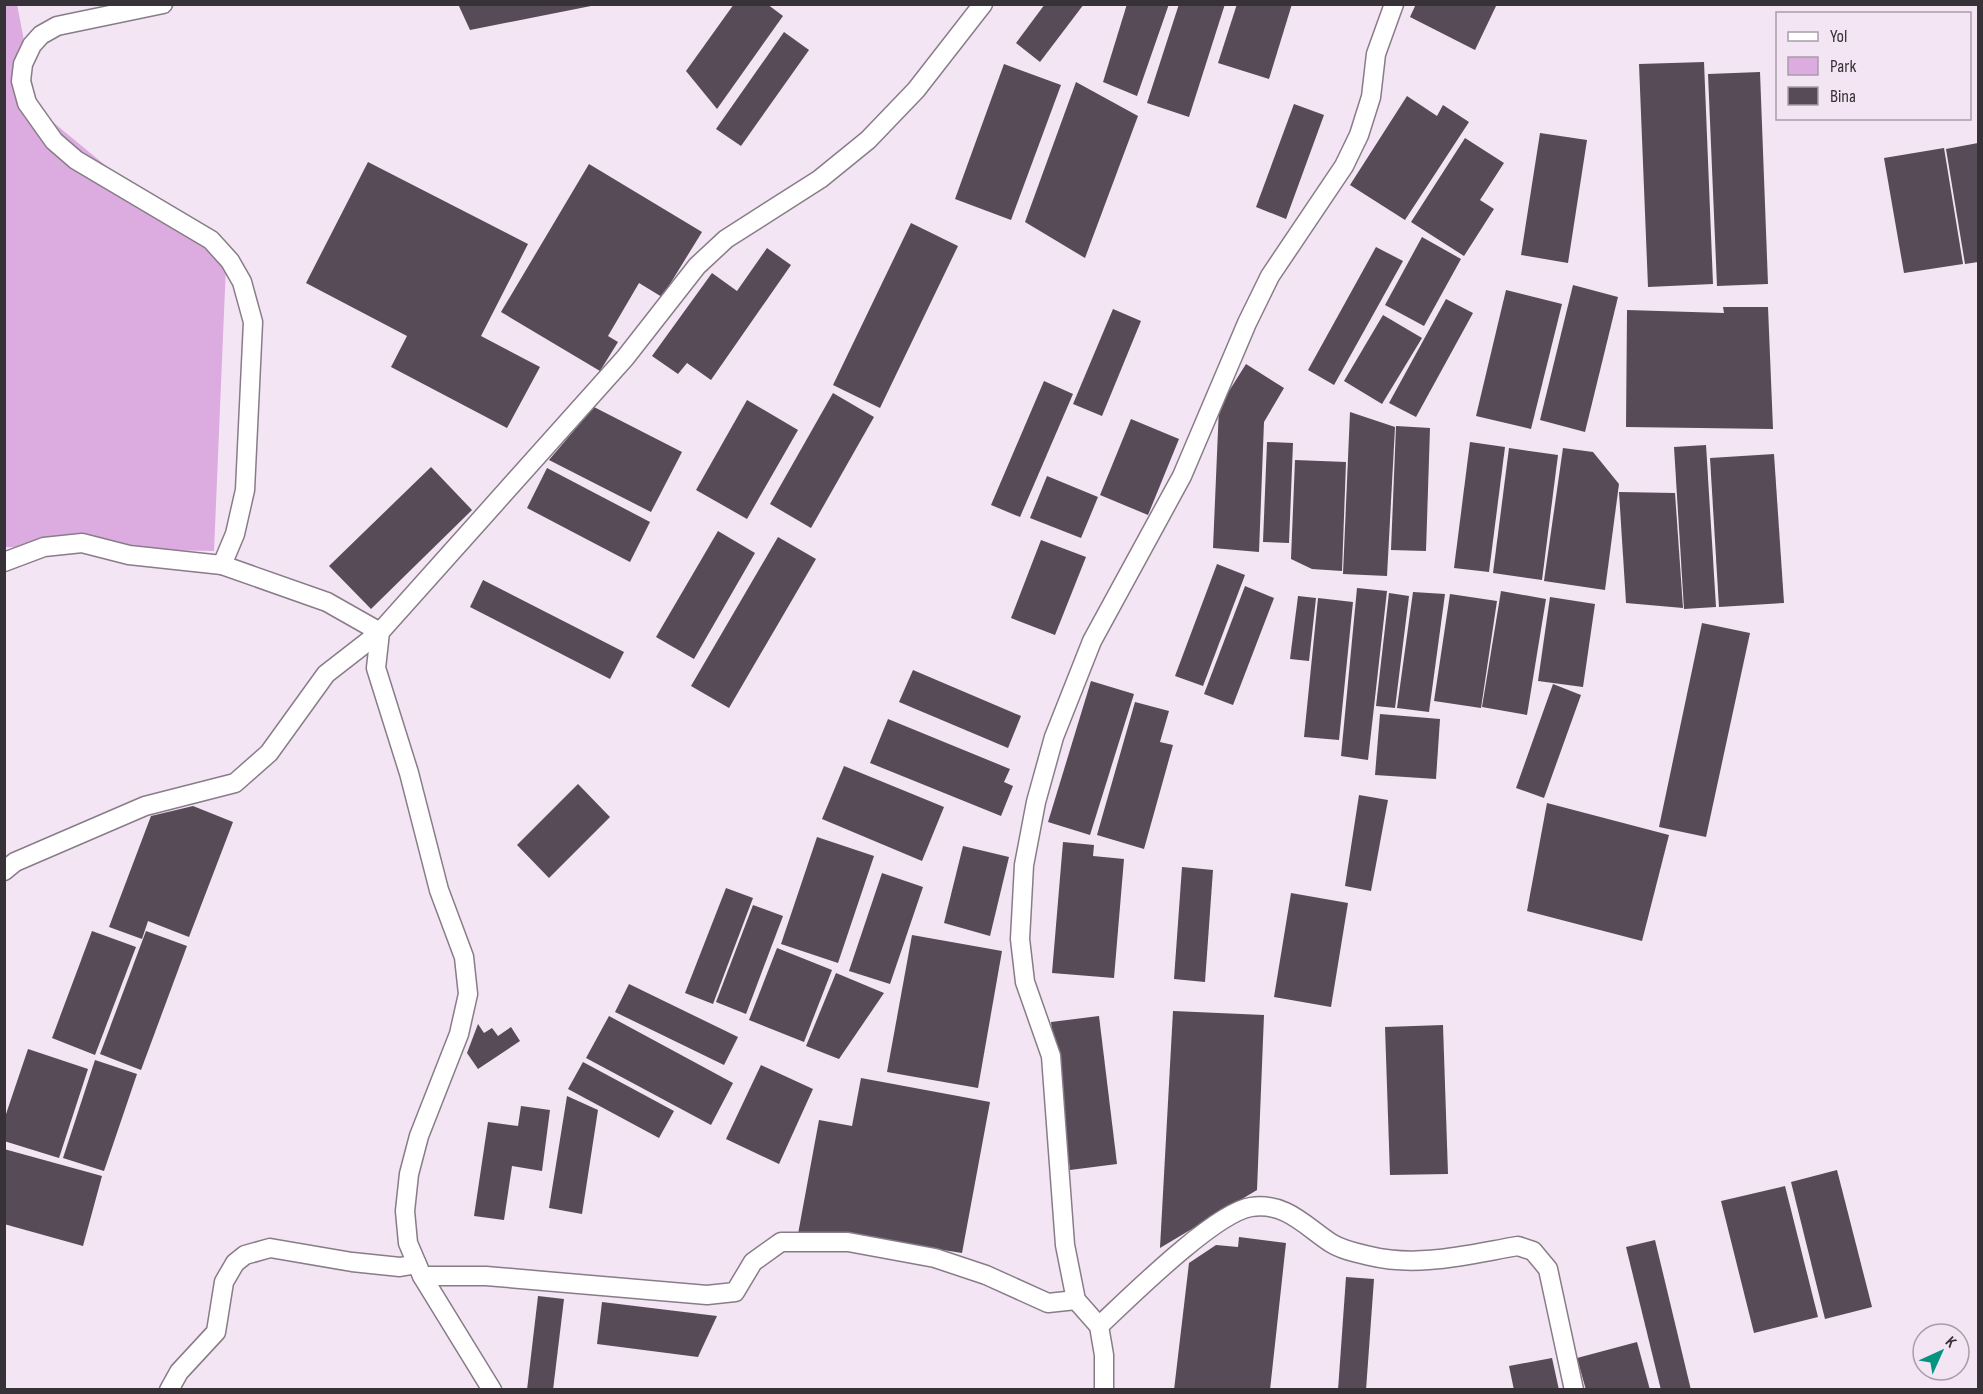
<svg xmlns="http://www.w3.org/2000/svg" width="1983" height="1394" font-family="'Sofia Sans Condensed',sans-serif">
<rect width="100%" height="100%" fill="#f3e5f3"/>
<path fill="#dcabdf" d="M17,4L37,109L226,265L214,551L5,547L4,5Z"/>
<g fill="#574b57">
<path d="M458,4H591V6L470,30Z"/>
<path d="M734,4H767L783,16L717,109L686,71Z"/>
<path d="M1045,4H1084L1040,62L1016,43Z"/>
<path d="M1127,4H1169L1137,96L1103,82Z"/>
<path d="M1179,4H1225L1189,117L1147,103Z"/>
<path d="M1237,4H1292L1269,79L1218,63Z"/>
<path d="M1416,4H1497L1475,50L1410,17Z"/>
<path d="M784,32L809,50L741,146L716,129Z"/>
<path d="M1704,62L1713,284L1648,287L1639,64Z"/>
<path d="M1004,64L1061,85L1011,220L955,199Z"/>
<path d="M1760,72L1768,284L1717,286L1708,74Z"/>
<path d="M1076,82L1138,116L1085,258L1025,222Z"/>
<path d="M1407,96L1437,116L1443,105L1469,122L1405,220L1350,185Z"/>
<path d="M1294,104L1324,115L1286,219L1256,207Z"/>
<path d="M1540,133L1587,140L1568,263L1521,255Z"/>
<path d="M1465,138L1504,163L1480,200L1494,209L1464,256L1411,222Z"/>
<path d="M1978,143V262L1965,264L1946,149Z"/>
<path d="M1944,148L1963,264L1904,273L1884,158Z"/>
<path d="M368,162L528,244L481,336L540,367L507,428L391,367L407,336L306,283Z"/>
<path d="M589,164L702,232L662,297L639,283L608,336L618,342L600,371L501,312Z"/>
<path d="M911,223L958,246L880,408L833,385Z"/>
<path d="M1422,237L1461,259L1424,326L1385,305Z"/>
<path d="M1376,247L1403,261L1334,385L1308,370Z"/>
<path d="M767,248L791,265L711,380L687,363L678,374L652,356L712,273L737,291Z"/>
<path d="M1573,285L1618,297L1585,432L1540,420Z"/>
<path d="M1506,290L1562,304L1531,429L1476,416Z"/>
<path d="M1446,299L1473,313L1416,417L1389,403Z"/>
<path d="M1723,307H1768L1773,429L1626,427L1627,310L1724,313Z"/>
<path d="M1113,309L1141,321L1102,416L1073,404Z"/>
<path d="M1383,315L1422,338L1382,404L1344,381Z"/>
<path d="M1246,364L1284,388L1264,422L1259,552L1213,548L1219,407Z"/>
<path d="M1044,381L1073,394L1020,517L991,505Z"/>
<path d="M833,393L874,417L811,528L770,504Z"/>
<path d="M747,400L798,430L747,519L696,490Z"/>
<path d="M594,407L682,452L651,512L549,460Z"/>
<path d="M1350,412L1395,427L1387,576L1343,574Z"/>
<path d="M1131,419L1179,439L1148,515L1100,495Z"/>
<path d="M1396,426L1430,428L1426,551L1391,550Z"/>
<path d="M1267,442L1293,443L1289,543L1263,542Z"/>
<path d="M1470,442L1505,447L1489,572L1454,568Z"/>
<path d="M1706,445L1716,607L1684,609L1674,447Z"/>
<path d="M1509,448L1558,455L1542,580L1493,573Z"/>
<path d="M1563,448L1593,452L1619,484L1605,590L1544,581Z"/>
<path d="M1774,454L1784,603L1719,607L1710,458Z"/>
<path d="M1295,460L1346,462L1342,571L1312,569L1291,559Z"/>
<path d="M431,467L472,510L371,609L329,566Z"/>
<path d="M547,468L650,522L630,562L527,508Z"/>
<path d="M1047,476L1098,497L1081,538L1030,518Z"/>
<path d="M1619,492L1675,493L1683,608L1626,603Z"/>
<path d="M718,531L755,553L694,659L656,637Z"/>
<path d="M778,537L816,559L729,708L691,686Z"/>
<path d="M1041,540L1086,557L1055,635L1011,618Z"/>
<path d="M1217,564L1245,575L1203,686L1175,676Z"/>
<path d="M483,580L624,652L610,679L470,607Z"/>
<path d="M1245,586L1274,598L1233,705L1204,694Z"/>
<path d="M1357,588L1387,591L1368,760L1341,756Z"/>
<path d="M1501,591L1546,599L1527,715L1482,707Z"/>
<path d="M1413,592L1445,594L1429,712L1397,708Z"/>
<path d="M1389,593L1409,596L1395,708L1376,706Z"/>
<path d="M1450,594L1497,601L1481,708L1434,701Z"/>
<path d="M1298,596L1316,598L1309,661L1290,659Z"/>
<path d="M1550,597L1595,604L1583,687L1538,681Z"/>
<path d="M1318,598L1353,602L1339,740L1304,737Z"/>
<path d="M1702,623L1750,633L1706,837L1659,827Z"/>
<path d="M913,670L1021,716L1008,748L899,702Z"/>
<path d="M1091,681L1134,694L1090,835L1048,822Z"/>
<path d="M1553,684L1581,695L1544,798L1516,788Z"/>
<path d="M1135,702L1169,711L1160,742L1173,745L1144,849L1097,835Z"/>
<path d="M1380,714L1440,719L1436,779L1375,775Z"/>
<path d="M888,719L1010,769L1004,782L1013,786L1001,816L870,763Z"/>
<path d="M844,766L944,807L922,861L822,819Z"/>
<path d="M578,784L610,817L549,878L517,845Z"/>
<path d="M1359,795L1388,800L1371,891L1345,886Z"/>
<path d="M1547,803L1669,835L1642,941L1527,911Z"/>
<path d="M193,806L233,822L189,937L148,921L142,939L109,927L151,816Z"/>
<path d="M817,837L874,856L838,963L781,944Z"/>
<path d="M1063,842L1094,845L1093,856L1124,859L1114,978L1052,973Z"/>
<path d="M963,846L1009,857L990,936L944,923Z"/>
<path d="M1182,867L1213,870L1205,982L1174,979Z"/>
<path d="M882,873L923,887L890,984L849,971Z"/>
<path d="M726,888L753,898L713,1004L685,993Z"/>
<path d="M1291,893L1348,903L1331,1007L1274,997Z"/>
<path d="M753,905L783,916L746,1014L716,1002Z"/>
<path d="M92,931L136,947L95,1055L52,1038Z"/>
<path d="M146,931L187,946L141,1070L100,1054Z"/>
<path d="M912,935L1002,951L978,1088L887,1072Z"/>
<path d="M777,948L832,970L804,1042L749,1020Z"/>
<path d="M836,973L884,993L839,1059L806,1046Z"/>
<path d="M629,984L738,1037L724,1065L615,1012Z"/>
<path d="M1173,1011L1264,1015L1257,1190L1160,1248Z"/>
<path d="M609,1016L733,1083L711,1125L586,1058Z"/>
<path d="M1099,1016L1117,1164L1070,1170L1051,1022Z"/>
<path d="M478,1024L484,1033L492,1028L498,1036L511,1027L520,1041L478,1069L467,1053Z"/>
<path d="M1443,1025L1448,1174L1390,1175L1385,1027Z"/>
<path d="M28,1049L88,1069L59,1158L4,1141V1120Z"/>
<path d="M95,1060L137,1074L104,1171L63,1158Z"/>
<path d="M583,1062L674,1111L659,1138L568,1089Z"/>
<path d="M761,1065L813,1089L779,1164L726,1139Z"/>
<path d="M861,1078L990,1102L962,1253L843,1234H798L819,1120L852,1126Z"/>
<path d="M567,1096L598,1110L582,1214L549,1208Z"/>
<path d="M521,1106L550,1110L542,1171L512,1166L504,1220L474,1216L488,1122L518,1126Z"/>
<path d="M4,1149L102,1176L83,1246L4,1224Z"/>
<path d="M1837,1170L1872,1307L1825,1319L1791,1182Z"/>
<path d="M1785,1186L1818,1317L1754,1333L1721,1201Z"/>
<path d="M1239,1237L1286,1243L1270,1390H1174L1189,1263L1216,1245L1238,1247Z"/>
<path d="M1655,1240L1691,1390H1661L1626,1247Z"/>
<path d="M1346,1277L1374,1279L1366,1390H1338Z"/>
<path d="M538,1296L564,1299L553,1390H527Z"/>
<path d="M602,1302L717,1316L698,1357L597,1344Z"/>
<path d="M1637,1342L1650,1390H1586L1577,1358Z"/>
<path d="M1552,1358L1559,1390H1514L1509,1366Z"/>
</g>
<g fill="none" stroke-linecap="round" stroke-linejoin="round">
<g stroke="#887c89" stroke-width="21">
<g id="street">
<path d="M163,4L57,26L41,35L32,45L23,64L21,81L27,103L54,141L76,160L211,240L230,261L242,282L253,322L245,490L235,534L222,565"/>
<path d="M4,562L44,547L82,543L129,555L222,565L327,602L380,632L326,674L269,753L235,783L145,806L15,862L4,871"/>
<path d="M422,1276H486L707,1295L735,1292L753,1262L781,1242H848L935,1258L986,1275L1048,1303L1076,1300"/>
<path d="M1099,1326C1129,1298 1214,1213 1251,1207C1286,1202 1305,1226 1331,1243C1342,1250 1357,1253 1370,1256C1419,1268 1470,1254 1518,1246L1533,1251L1548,1269L1574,1390"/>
<path d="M169,1390L179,1372L216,1332L224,1282L235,1263L245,1255L270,1248L352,1262L400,1267L417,1264"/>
<path d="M492,1390L422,1276L408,1243L405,1211L409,1174L419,1136L459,1034L468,994L464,957L439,890L409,773L376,668L380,632L625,358L697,266L726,239L820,179L868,140L916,90L983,4"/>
<path d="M1104,1390V1355L1099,1326L1076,1300L1065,1245L1051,1056L1025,982L1020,939L1024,865L1036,802L1054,737L1092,641L1182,476L1247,323L1270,276L1344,166L1359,135L1371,97L1376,54L1394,4"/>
</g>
</g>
<use href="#street" stroke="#fff" stroke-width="18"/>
</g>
<rect width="1983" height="1394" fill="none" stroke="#373237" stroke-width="12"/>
<rect x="1776" y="12" width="195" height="108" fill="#f3e5f3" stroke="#a89da8" stroke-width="1.5"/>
<rect x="1788" y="32" width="30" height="9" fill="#ffffff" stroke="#a89da8" stroke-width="1.5"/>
<text x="1830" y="42" font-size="18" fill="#373237">Yol</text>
<rect x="1788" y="57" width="30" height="18" fill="#dcabdf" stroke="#a89da8" stroke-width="1.5"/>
<text x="1830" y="72" font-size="18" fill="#373237">Park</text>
<rect x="1788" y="87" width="30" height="18" fill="#574b57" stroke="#a89da8" stroke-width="1.5"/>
<text x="1830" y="102" font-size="18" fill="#373237">Bina</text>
<g transform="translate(1941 1352) rotate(45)"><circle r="28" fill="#f3e5f3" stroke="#a89da8" stroke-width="1.5"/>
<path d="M0-4.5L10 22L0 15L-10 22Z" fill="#049481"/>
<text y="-9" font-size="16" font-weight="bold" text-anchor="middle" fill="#373237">K</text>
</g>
</svg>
